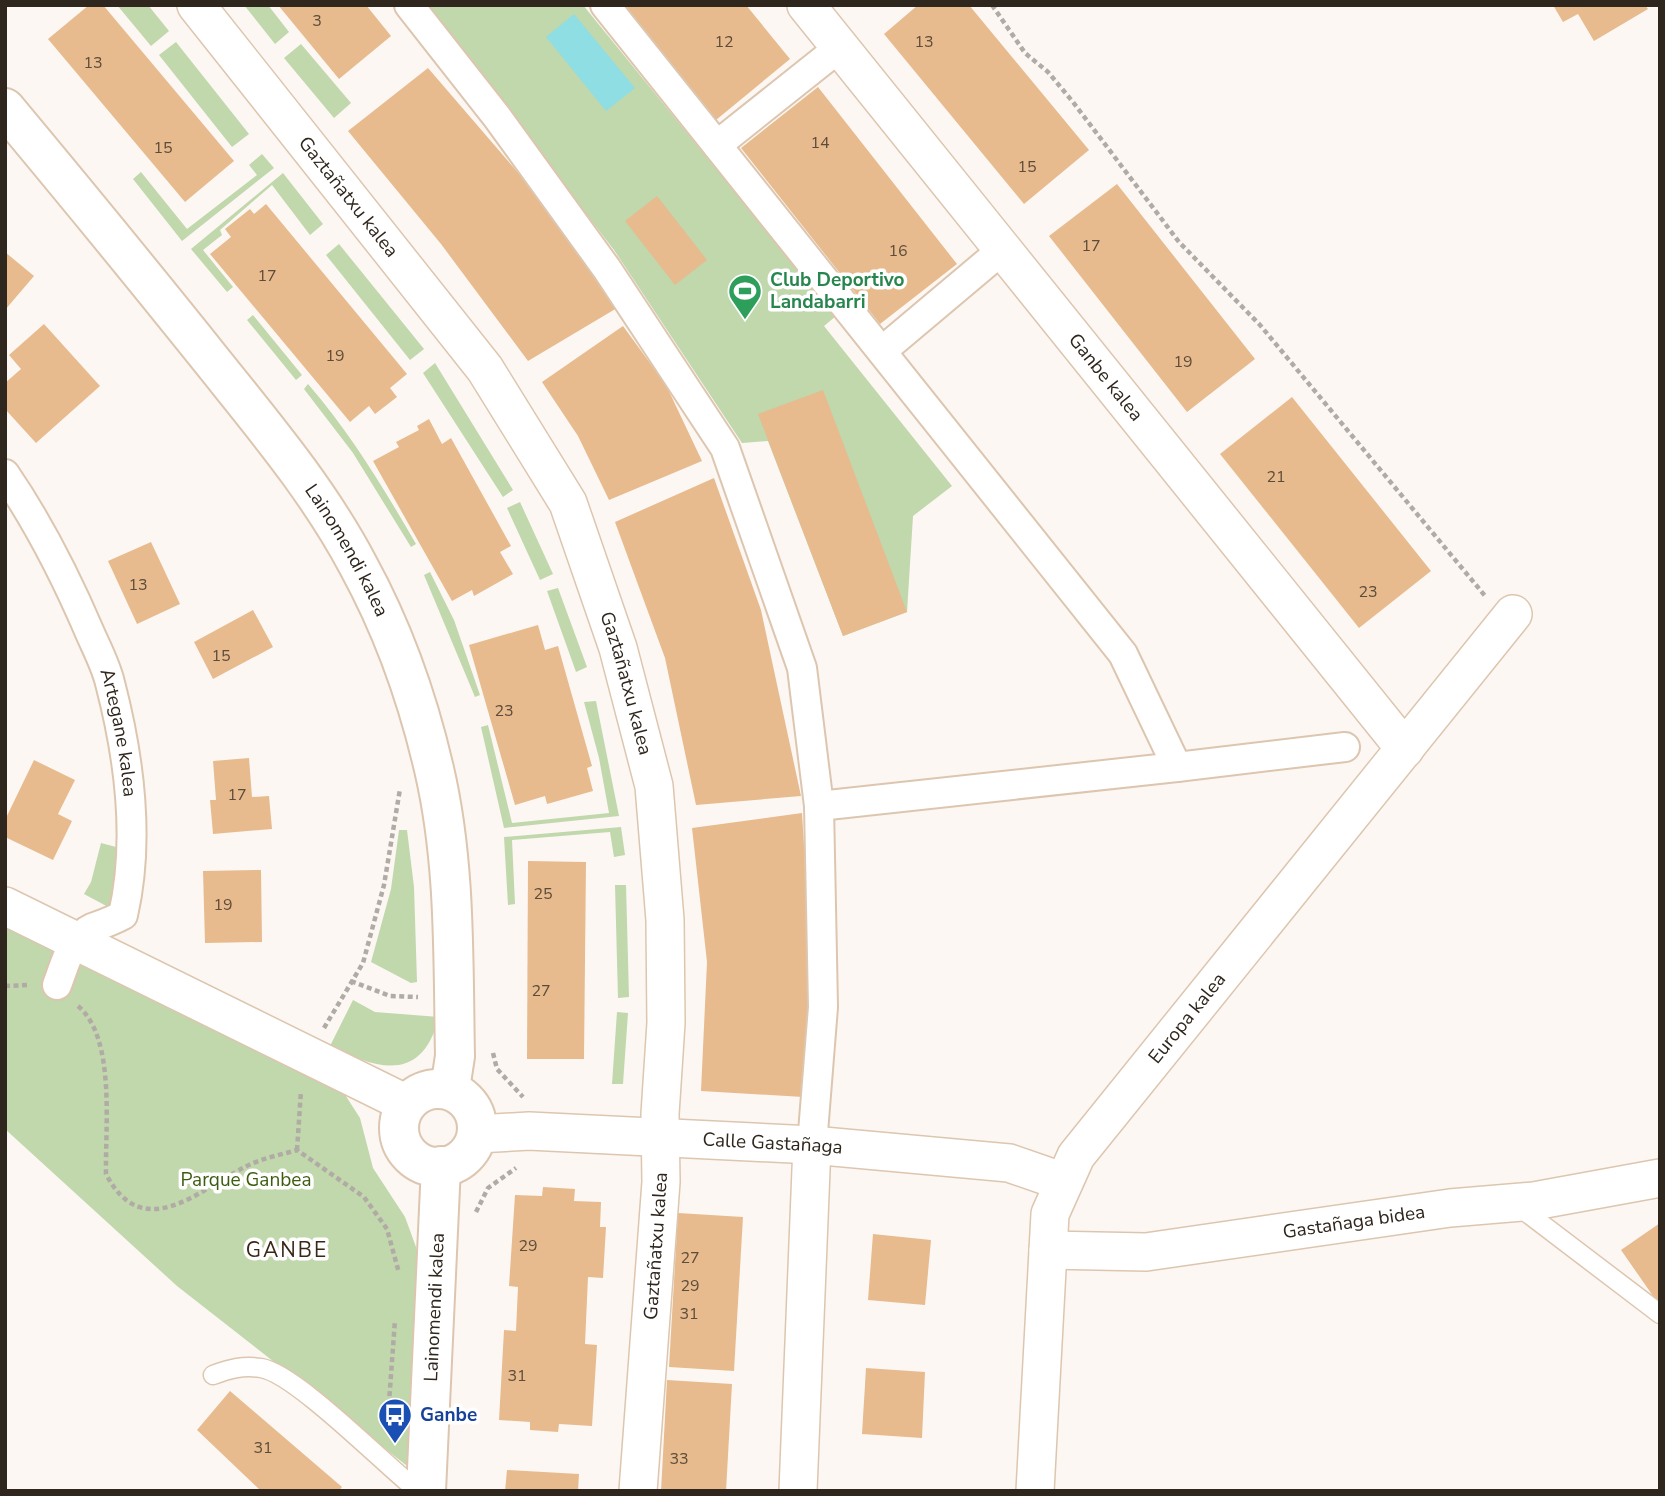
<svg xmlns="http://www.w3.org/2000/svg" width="1665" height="1496" font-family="'Nunito Sans',sans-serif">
<rect width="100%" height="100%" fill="#fcf7f3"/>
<g fill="#c1d7ac">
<path d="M117,5H148L169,31L151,46Z"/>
<path d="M244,5H268L289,32L275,44Z"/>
<path d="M425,5H583L836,316L824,326L952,486L913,516L907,612L843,636L768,441L742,443L614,250Z"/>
<path d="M176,42L249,134L232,147L159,55Z"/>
<path d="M301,44L351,103L334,118L284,58Z"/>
<path d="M262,154L274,168L182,241L133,179L141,172L187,229L257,175L249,165Z"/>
<path d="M283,173L323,224L310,235L272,185L220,230L222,235L203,250L233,287L227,292L191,249Z"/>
<path d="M339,244L424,349L410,360L326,255Z"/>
<path d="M253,315L302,375L296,380L247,320Z"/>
<path d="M435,363L513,490L503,497L423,373Z"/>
<path d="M308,384C351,434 383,487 416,544L411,547L353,453L304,389Z"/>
<path d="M520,502L553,574L540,580L507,508Z"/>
<path d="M430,572L454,620L480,695L475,697L424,575Z"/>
<path d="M558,588L587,667L576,672L547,591Z"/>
<path d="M596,701L619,816L504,828L481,727L488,725L512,823L609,813L599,758L584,702Z"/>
<path d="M621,827L625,855L614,857L610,832L512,840L515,904L508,905L504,837Z"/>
<path d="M399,830H407L414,887L417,982L411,983L371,962L391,889Z"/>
<path d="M101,843L116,847L117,879L112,909L84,894L91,882Z"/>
<path d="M615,885H626L629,997L618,998Z"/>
<path d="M5,923L342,1090L360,1118L373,1168L405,1217L416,1247L421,1279L411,1469L177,1286L5,1129Z"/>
<path d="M353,1000L375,1012L439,1017C422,1083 378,1070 330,1046Z"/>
<path d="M617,1012L628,1013L623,1084H612Z"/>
</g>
<path fill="#8fdee4" d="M574,14L635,88L606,111L546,37Z"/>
<g fill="#e7bb8e">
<path d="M89,5H103L234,161L185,202L48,39Z"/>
<path d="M278,5H366L391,36L339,79Z"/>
<path d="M622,5H746L790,59L716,120Z"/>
<path d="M918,5H969L1089,150L1024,204L884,34Z"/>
<path d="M1553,5H1645L1648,9L1594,41L1578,14L1563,22Z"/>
<path d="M428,68L521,176L617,308L528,361L441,244L348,131Z"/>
<path d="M818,87L957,264L880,324L741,148Z"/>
<path d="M1117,184L1255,359L1187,412L1049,236Z"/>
<path d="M657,196L707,260L675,285L625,221Z"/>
<path d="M266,204L407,374L390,388L397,397L375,414L369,406L350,422L210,254L231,237L225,229L250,209L254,214Z"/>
<path d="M5,252L34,276L5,310Z"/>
<path d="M44,324L100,386L36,443L5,409V383L21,369L9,355Z"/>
<path d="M623,326L666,385L702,461L609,500L578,436L542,382Z"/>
<path d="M823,390L907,612L843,636L758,414Z"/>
<path d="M1292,397L1431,571L1359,628L1220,454Z"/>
<path d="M429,419L442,444L451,438L511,546L500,552L513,574L474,596L472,590L452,601L373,461L399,447L396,442L419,430L417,426Z"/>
<path d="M714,478L761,610L801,796L696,805L665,658L615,522Z"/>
<path d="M151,542L180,604L137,624L108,561Z"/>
<path d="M253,610L273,647L213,679L194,642Z"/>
<path d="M538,625L545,650L558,646L592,766L587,768L593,791L547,804L545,796L515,805L469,645Z"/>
<path d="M249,758L252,797L269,796L272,829L213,834L210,800H216L213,761Z"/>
<path d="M34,760L75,780L58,814L72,821L53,860L5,837V820Z"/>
<path d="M802,813L811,959L803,1097L701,1091L707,962L692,828Z"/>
<path d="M528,861L586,862L584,1059H527Z"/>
<path d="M261,870L262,942L205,943L203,871Z"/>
<path d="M543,1187L575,1189L574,1201L601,1202L600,1227H606L603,1278L588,1277L585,1344L597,1345L592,1426L559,1424L558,1432L530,1430V1422L499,1420L504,1330L516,1331L518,1287L509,1286L515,1195L542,1196Z"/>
<path d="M678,1213L743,1217L734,1371L669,1367Z"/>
<path d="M1660,1223V1306L1621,1250Z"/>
<path d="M873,1234L931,1240L925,1305L868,1300Z"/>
<path d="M866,1368L925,1372L922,1438L862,1434Z"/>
<path d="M667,1380L732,1384L726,1491H661Z"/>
<path d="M230,1391L342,1487L339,1491H261L197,1430Z"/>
<path d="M507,1470L579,1474L578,1491H505Z"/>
</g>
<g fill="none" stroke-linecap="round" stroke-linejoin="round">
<g stroke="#ddc6af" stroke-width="21">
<g id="service">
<path d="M1518,1206L1660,1314"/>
<path d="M213,1375C229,1369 243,1365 261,1368C295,1373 385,1465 418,1491"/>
</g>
</g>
<g stroke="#ddc6af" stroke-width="32">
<g id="pedestrian">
<path d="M409,5L497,117L607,269L725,448L802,668L819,806L823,1007L812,1145"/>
<path d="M605,5L1123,654L1177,767L1345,747"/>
<path d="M717,145L840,47"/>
<path d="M882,351L1002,250"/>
<path id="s1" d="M5,474C40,525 66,577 90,633C97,649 106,666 110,683C129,756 140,841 123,915C112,921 103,924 92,928C70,938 65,965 57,985"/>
<path d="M819,806L1177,767"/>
</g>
</g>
<g stroke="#ddc6af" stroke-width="40">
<g id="minor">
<path id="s2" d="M196,5L485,369L568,503L618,648L654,786L665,920L666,1023L660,1114L661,1182L638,1491"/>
<path id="s3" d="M806,5L1405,749"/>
<path d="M5,906L407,1104"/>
<path id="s4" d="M477,1134L529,1131L812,1145L1009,1163L1064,1182"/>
<path id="s5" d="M1048,1250L1146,1252L1450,1208L1534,1201L1660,1178"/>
<path d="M798,1491L812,1145"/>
<path id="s6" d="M1035,1491L1050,1214L1076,1156L1513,614"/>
</g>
</g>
<g stroke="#ddc6af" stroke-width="42">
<g id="primary">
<path id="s7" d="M5,108C75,192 144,276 212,361C264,426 319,491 358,565C392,627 418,700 434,769C456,863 453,960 455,1056L450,1089"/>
<circle cx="438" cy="1128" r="39"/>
<path id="s8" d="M426,1491L441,1166"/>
</g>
</g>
<g stroke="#b1aba5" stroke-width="4.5" stroke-dasharray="5 3.5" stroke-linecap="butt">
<path d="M992,5L1025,53L1048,72L1073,102L1179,242L1260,325L1486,597"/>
<path d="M351,981L390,996L418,997"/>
<path d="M5,986L29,985"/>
<path d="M78,1006C116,1038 105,1127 106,1174C143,1245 199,1190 245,1167C261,1158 281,1155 297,1150L364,1197L387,1229L399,1273"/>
<path d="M324,1028L363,963L384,885L400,789"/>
<path d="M493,1053L497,1069L523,1097"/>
<path d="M297,1150L301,1091"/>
<path d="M476,1212L488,1188L516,1168"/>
<path d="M387,1430L395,1320"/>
</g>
<use href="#service" stroke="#fff" stroke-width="18"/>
<use href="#pedestrian" stroke="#fff" stroke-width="28"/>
<use href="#minor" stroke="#fff" stroke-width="37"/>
<use href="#primary" stroke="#fff" stroke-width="38"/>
</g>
<defs>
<g id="stadium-pin" transform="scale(1.75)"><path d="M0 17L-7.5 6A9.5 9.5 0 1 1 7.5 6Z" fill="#2e9e5b" stroke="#fff"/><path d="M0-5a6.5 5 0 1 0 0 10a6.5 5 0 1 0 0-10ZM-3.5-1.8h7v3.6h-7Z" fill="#fff"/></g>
<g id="bus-pin" transform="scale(1.75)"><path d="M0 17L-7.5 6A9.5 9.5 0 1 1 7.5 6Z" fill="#1a4fb4" stroke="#fff"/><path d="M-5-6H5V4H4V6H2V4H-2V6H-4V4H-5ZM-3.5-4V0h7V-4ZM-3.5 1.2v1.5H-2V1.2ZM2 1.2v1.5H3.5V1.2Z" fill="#fff"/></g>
</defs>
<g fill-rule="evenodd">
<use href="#stadium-pin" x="745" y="291"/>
<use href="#bus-pin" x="395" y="1415"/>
</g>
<g text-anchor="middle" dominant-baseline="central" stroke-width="7" stroke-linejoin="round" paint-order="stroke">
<g font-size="16" fill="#5d4c3a">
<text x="317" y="21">3</text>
<text x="724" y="42">12</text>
<text x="924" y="42">13</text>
<text x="93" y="63">13</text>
<text x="820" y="143">14</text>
<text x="163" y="148">15</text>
<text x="1027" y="167">15</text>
<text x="1091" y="246">17</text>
<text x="898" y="251">16</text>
<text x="267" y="276">17</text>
<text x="335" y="356">19</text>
<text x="1183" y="362">19</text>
<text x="1276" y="477">21</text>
<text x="138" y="585">13</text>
<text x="1368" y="592">23</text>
<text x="221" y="656">15</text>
<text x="504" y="711">23</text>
<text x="237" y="795">17</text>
<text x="543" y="894">25</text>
<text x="223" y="905">19</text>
<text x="541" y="991">27</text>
<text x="528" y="1246">29</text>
<text x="690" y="1258">27</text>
<text x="690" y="1286">29</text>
<text x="689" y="1314">31</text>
<text x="517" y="1376">31</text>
<text x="263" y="1448">31</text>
<text x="679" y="1459">33</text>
</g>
<g font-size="19" fill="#2f271e" stroke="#fff">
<text stroke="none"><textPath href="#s2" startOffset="245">Gaztañatxu kalea</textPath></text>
<text stroke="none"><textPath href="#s3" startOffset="478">Ganbe kalea</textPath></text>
<text stroke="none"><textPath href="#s7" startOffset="560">Lainomendi kalea</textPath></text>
<text stroke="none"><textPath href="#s2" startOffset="812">Gaztañatxu kalea</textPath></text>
<text stroke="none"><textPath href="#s1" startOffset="285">Artegane kalea</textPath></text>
<text stroke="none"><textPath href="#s6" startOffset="518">Europa kalea</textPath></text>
<text stroke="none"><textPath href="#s4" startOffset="296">Calle Gastañaga</textPath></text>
<text stroke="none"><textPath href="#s5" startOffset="308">Gastañaga bidea</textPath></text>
<text transform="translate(656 1246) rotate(-86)">Gaztañatxu kalea</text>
<text stroke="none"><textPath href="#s8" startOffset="184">Lainomendi kalea</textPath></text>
</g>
<g font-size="19" font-weight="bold" fill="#27864d" stroke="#fff" text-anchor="start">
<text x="770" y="280">Club Deportivo<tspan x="770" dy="22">Landabarri</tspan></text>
</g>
<g font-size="19" fill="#3c5c0e" stroke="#fff">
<text x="246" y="1180">Parque Ganbea</text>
</g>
<g font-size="19" font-weight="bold" fill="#164399" stroke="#fff" text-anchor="start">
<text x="420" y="1415">Ganbe</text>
</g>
<g font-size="21" letter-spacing="2" fill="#392815" stroke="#fff">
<text x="287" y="1250">GANBE</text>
</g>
</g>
<rect width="1665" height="1496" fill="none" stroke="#2f271e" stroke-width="14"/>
</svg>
